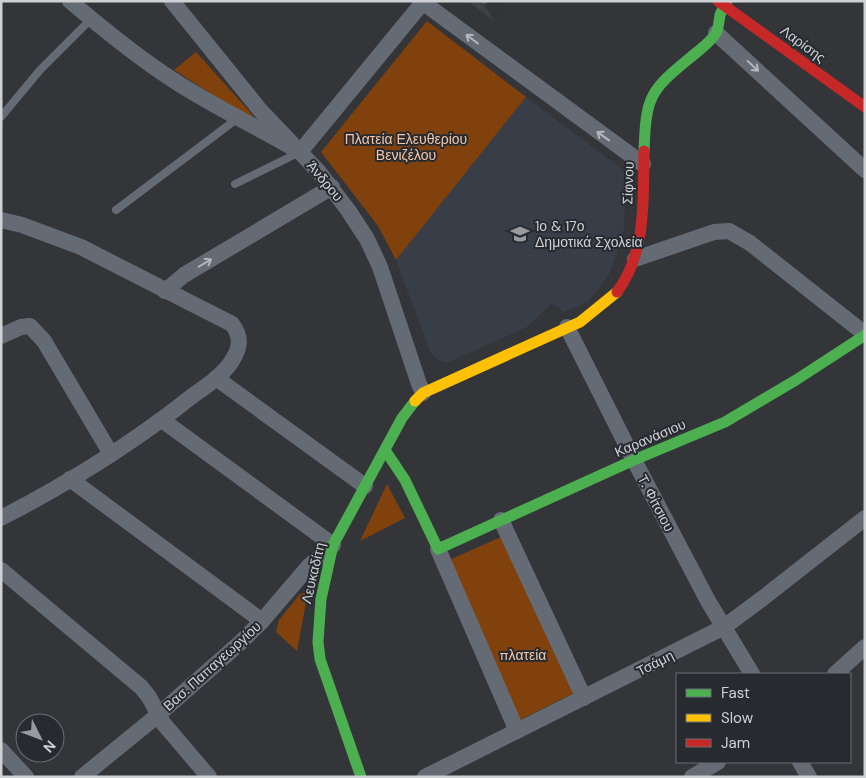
<svg xmlns="http://www.w3.org/2000/svg" width="866" height="778" font-family="'DM Sans',sans-serif">
<rect width="100%" height="100%" fill="#333538"/>
<path fill="#383e47" d="M526,97L626,172L624,227L621,241L608,277L588,302L564,312L552,303L527,327L447,363L438,360L431,353L425,338L396,260Z"/>
<g fill="#80410c">
<path d="M427,21L526,97L396,260L378,226L321,152Z"/>
<path d="M196,52L250,112L253,116L250,119L174,70Z"/>
<path d="M387,484L405,518L360,541Z"/>
<path d="M501,537L574,693L520,720L447,561Z"/>
<path d="M306,593L307,597L297,651L276,632L279,620L300,594Z"/>
</g>
<g fill="none" stroke-linecap="round" stroke-linejoin="round">
<g stroke="#656b74" stroke-width="8">
<path d="M1,117L40,70L91,19"/>
<path d="M235,184L300,152"/>
<path d="M116,210L238,118"/>
</g>
<g stroke="#656b74" stroke-width="16">
<path d="M70,1C103,29 137,57 173,80C214,107 258,127 300,152L424,1"/>
<path d="M172,1L260,110L319,172L348,210L367,239L380,267L419,384L423,393"/>
<path d="M421,1L643,164"/>
<path d="M716,33L865,170"/>
<path d="M1,220L22,225L81,247L232,324C241,336 241,346 233,359C224,375 206,386 191,397C133,443 67,484 1,518"/>
<path d="M635,259L714,232L729,231L750,243L865,334"/>
<path d="M165,291L184,275L332,187"/>
<path d="M567,327L634,460L708,601L752,674"/>
<path d="M1,336L21,327L30,326L44,341L111,454"/>
<path d="M216,378L365,486"/>
<path d="M70,479L262,621"/>
<path d="M501,520L584,698"/>
<path d="M438,549L517,731"/>
<path d="M1,570L141,687L149,697L163,723L209,777"/>
<path d="M835,674L865,647"/>
<path d="M1,750L26,777"/>
<path d="M800,762L809,777"/>
<path d="M82,777L158,715L241,642L262,621L309,566L333,545L162,420"/>
<path d="M425,777L724,627L763,598L865,518"/>
<path d="M692,777L718,762"/>
</g>
<g stroke="#4caf50" stroke-width="11">
<path d="M644,151C646,97 649,91 691,57C699,50 710,43 716,33C719,28 719,20 720,15C722,10 725,5 727,1"/>
<path d="M385,450L405,480L438,549L634,460L725,422L796,380L865,335"/>
<path d="M361,777L320,659L318,642L321,599L333,545L402,418L415,401"/>
</g>
<path stroke="#ffc107" stroke-width="11" d="M415,401L423,393L580,322L617,292"/>
<g stroke="#c62828" stroke-width="11">
<path d="M718,1L865,107"/>
<path d="M617,292C647,252 643,198 644,151"/>
</g>
</g>
<path fill="#3e4042" d="M468,1H513L496,23Z"/>
<path fill="#323436" d="M489,1H513L496,23L485,6Z"/>
<path fill="#484a4d" stroke="#323436" d="M478,1H489L485,6Z"/>
<defs><path id="oneway-shaft" d="M-6 0H5M1.5-3L5.5 0L1.5 3" fill="none" stroke-width="1.6" stroke-linecap="round" stroke-linejoin="round" transform="scale(1.25)"/></defs>
<g stroke="#b4b8bd">
<use href="#oneway-shaft" transform="translate(472 39) rotate(-143)"/>
<use href="#oneway-shaft" transform="translate(753 66) rotate(43)"/>
<use href="#oneway-shaft" transform="translate(603 136) rotate(-144)"/>
<use href="#oneway-shaft" transform="translate(205 263) rotate(-30)"/>
</g>
<defs>
<g id="school-bare" transform="scale(1.5)"><path d="M0-5L7-2L0 1L-7-2ZM-4 1L0 2.5L4 1V4Q0 6-4 4Z" fill="#989a9e" stroke="#272b30" stroke-width="2.5" paint-order="stroke"/></g>
</defs>
<g fill-rule="evenodd">
<use href="#school-bare" x="520" y="234"/>
</g>
<g text-anchor="middle" dominant-baseline="central" stroke-width="4" stroke-linejoin="round" paint-order="stroke">
<g font-size="14" fill="#cfd1d5" stroke="#272b30">
<text transform="translate(803 44) rotate(36)">Λαρίσης</text>
<text transform="translate(325 181) rotate(50)">Άνδρου</text>
<text transform="translate(628 183) rotate(-88)">Σίφνου</text>
<text transform="translate(650 438) rotate(-23)">Καρανάσιου</text>
<text transform="translate(656 503) rotate(62)">Τ. Φίτσιου</text>
<text transform="translate(313 573) rotate(-77)">Λευκαδίτη</text>
<text transform="translate(655 663) rotate(-27)">Τσάμη</text>
<text transform="translate(212 666) rotate(-42)">Βασ. Παπαγεωργίου</text>
</g>
<g font-size="14" fill="#f3c6ab" stroke="#272b30">
<text x="406" y="139">Πλατεία Ελευθερίου<tspan x="406" dy="16">Βενιζέλου</tspan></text>
<text x="523" y="655">πλατεία</text>
</g>
<g font-size="14" fill="#cfd1d5" stroke="#272b30" text-anchor="start">
<text x="535" y="226">1ο &amp; 17ο<tspan x="535" dy="16">Δημοτικά Σχολεία</tspan></text>
</g>
</g>
<rect width="866" height="778" fill="none" stroke="#cfd1d5" stroke-width="5"/>
<rect x="676" y="673" width="175" height="90" fill="#272b30" stroke="#6a6d72"/>
<rect x="686" y="689" width="25" height="8" fill="#4caf50" stroke="#6a6d72"/>
<text x="721" y="698" font-size="15" fill="#cfd1d5">Fast</text>
<rect x="686" y="714" width="25" height="8" fill="#ffc107" stroke="#6a6d72"/>
<text x="721" y="723" font-size="15" fill="#cfd1d5">Slow</text>
<rect x="686" y="739" width="25" height="8" fill="#c62828" stroke="#6a6d72"/>
<text x="721" y="748" font-size="15" fill="#cfd1d5">Jam</text>
<g transform="translate(40 738) rotate(132)"><circle r="24" fill="#272b30" stroke="#6a6d72"/>
<path d="M0-4L9 19L0 12L-9 19Z" fill="#989a9e"/>
<text y="-8" font-size="14" font-weight="bold" text-anchor="middle" fill="#cfd1d5">N</text>
</g>
</svg>
